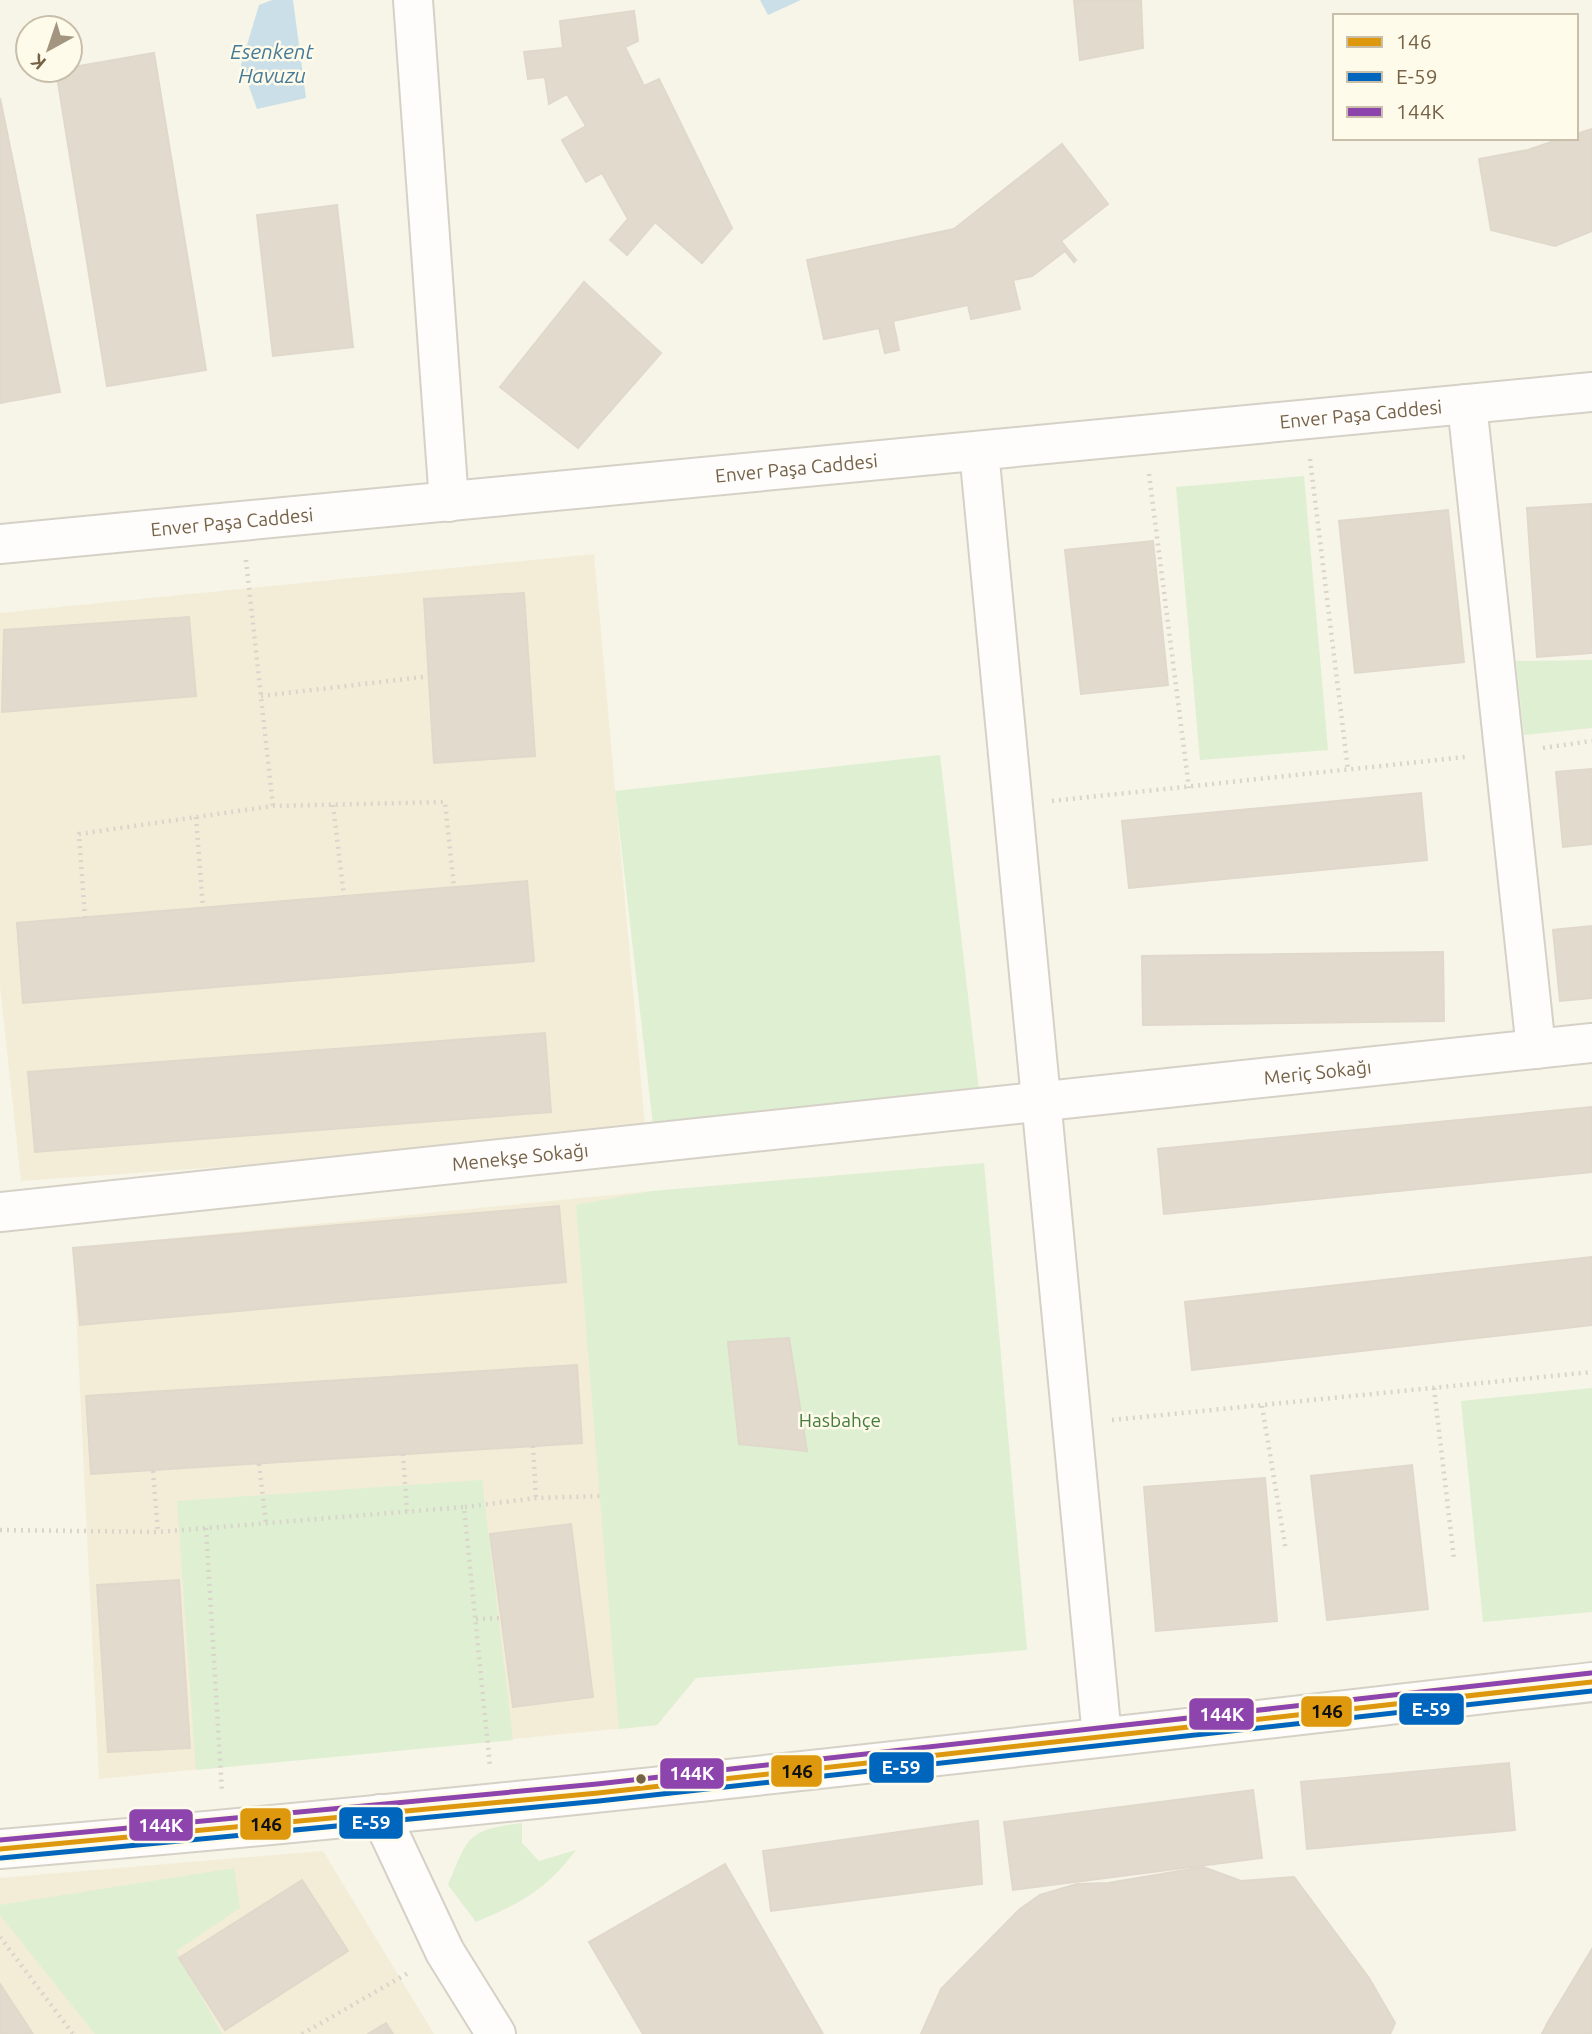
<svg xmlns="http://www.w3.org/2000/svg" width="1592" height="2034" font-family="Ubuntu,sans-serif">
<rect width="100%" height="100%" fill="#f7f4e8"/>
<g fill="#f3edd8">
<path d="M594,554L646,1137L21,1181L0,986V613Z"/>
<path d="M652,1191L696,1678L657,1725L99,1779L73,1248Z"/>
<path d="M323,1851L434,2034H0V1878Z"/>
</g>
<g fill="#deefd2">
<path d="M1304,476L1328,750L1200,760L1176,487Z"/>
<path d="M1592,660V728L1524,735L1516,661Z"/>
<path d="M940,755L980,1099L654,1134L615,791Z"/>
<path d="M984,1163L1027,1650L696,1678L657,1725L619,1729L576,1205L652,1191Z"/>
<path d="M1592,1388V1612L1483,1622L1461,1401Z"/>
<path d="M482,1480L513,1740L196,1770L177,1501Z"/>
<path d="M522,1823V1843L539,1861L576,1850C546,1890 521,1903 476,1922L448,1885C469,1835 467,1830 522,1823Z"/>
<path d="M234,1868L240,1908L176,1951L222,2034H95L0,1915V1905Z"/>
</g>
<g fill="#cadfe7">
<path d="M272,0H293L306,98L257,109L241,65L259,5Z"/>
<path d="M760,0H801L768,15Z"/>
</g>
<g fill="#e2dbcd" stroke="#e0d8ca" stroke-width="2">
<path d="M1074,0H1141L1143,48L1080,60Z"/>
<path d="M634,11L638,41L625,47L644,86L659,79L732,228L702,263L655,222L627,255L610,240L628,219L602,173L586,182L562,140L586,126L567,94L549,104L545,77L528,79L524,52L563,48L560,21Z"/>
<path d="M154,53L206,370L107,386L56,70Z"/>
<path d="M0,98L60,392L0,403Z"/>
<path d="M1592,129V231L1555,246L1491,230L1479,159L1528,150L1563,138H1576V134Z"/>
<path d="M1062,144L1108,204L1061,241L1076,260L1074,262L1065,251L1032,276L1013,280L1020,309L971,319L968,305L893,321L899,350L885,353L879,328L824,339L807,260L954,229Z"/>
<path d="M337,205L353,347L273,356L257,215Z"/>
<path d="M584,282L661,353L578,448L500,387Z"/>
<path d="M1592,504V653L1537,657L1527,508Z"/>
<path d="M1448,510L1464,662L1355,673L1339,521Z"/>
<path d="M1153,541L1168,685L1081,694L1065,550Z"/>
<path d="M524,593L535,756L434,763L424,599Z"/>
<path d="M189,617L196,696L2,712L4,630Z"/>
<path d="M1592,769V844L1563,847L1556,772Z"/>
<path d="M1421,793L1427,860L1129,888L1122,821Z"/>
<path d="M527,881L534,961L23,1003L17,923Z"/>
<path d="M1592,926V998L1560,1001L1553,930Z"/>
<path d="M1443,952L1444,1021L1143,1025L1142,956Z"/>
<path d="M545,1033L551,1112L35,1152L28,1072Z"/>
<path d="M1592,1107V1172L1164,1214L1158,1149Z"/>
<path d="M559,1206L566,1282L80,1325L73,1248Z"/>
<path d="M1592,1257V1325L1192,1370L1185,1302Z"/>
<path d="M789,1338L807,1451L739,1444L728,1342Z"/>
<path d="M577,1365L582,1443L91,1474L86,1396Z"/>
<path d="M1412,1465L1428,1609L1327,1620L1311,1476Z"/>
<path d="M1265,1478L1277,1621L1156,1631L1144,1487Z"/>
<path d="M571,1524L593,1697L513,1707L490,1534Z"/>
<path d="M179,1580L190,1748L108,1752L97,1585Z"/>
<path d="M1509,1763L1515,1830L1307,1849L1301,1782Z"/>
<path d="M1253,1790L1262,1858L1013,1890L1004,1822Z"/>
<path d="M978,1821L982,1884L771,1911L763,1851Z"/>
<path d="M725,1864L823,2034H643L589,1942Z"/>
<path d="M1203,1867L1241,1881L1294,1877L1369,1978L1395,2023L1390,2034H921L941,1989L1020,1909L1040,1895L1077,1884L1108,1883Z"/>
<path d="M302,1880L348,1951L225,2030L179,1958Z"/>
<path d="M1592,1949V2034H1542L1548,2022Z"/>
<path d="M0,1984L33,2034H0Z"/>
<path d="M386,2023L393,2034H368Z"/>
</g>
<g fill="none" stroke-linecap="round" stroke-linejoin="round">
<g stroke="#d6d1c7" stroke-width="42">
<g id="minor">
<path d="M413,0L449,502"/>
<path d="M1467,404L1536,1049"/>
<path d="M979,451L1102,1737"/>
<path id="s1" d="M0,544L1592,392"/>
<path id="s2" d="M0,1212L1592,1043"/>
<path d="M380,1814L445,1952L496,2034"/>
</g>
</g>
<g stroke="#d6d1c6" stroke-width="42">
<path id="secondary" d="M0,1849C532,1805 1062,1742 1592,1682"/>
</g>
<g stroke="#dad4cb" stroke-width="4.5" stroke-dasharray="2 5" stroke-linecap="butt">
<path d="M1310,459L1348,770"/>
<path d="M1149,474L1189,788"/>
<path d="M246,560L273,806"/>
<path d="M261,696L423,677"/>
<path d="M1543,748L1592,741"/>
<path d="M1052,801L1465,757"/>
<path d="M333,805L344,896"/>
<path d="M196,817L203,908"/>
<path d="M85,918L79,834L273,806L445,802L454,887"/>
<path d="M1434,1388L1454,1559"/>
<path d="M1262,1406L1286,1551"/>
<path d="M1112,1420L1592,1372"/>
<path d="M533,1446L536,1498"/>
<path d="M403,1454L407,1511"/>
<path d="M259,1464L266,1523"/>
<path d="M153,1471L158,1532"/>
<path d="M465,1507L536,1498L600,1496"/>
<path d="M206,1528L222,1792"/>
<path d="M0,1530L158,1532L464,1507L490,1766"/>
<path d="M476,1619L501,1618"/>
<path d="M0,1937L73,2034"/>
<path d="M302,2034L410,1972"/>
</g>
<use href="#minor" stroke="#fefdfc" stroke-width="38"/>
<use href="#secondary" stroke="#fefdfc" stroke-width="38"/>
<g stroke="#fffbea" stroke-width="10">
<path id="bus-1" d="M0,1849L598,1793L1592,1682"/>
</g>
<g stroke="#fffbea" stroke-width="10">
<path id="bus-2" d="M1,1858L599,1801L1592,1691"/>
</g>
<g stroke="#fffbea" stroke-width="10">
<path id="bus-3" d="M0,1840L597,1784L1591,1673"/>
</g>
<use href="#bus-1" stroke="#dd980e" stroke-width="5"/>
<use href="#bus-2" stroke="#0065bd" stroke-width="5"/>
<use href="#bus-3" stroke="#8e44ad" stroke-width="5"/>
</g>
<circle fill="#766247" stroke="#fffbea" stroke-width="2.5" cx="641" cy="1779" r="6"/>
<g text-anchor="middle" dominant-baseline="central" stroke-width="5" stroke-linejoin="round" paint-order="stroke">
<g font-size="19" fill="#766247" stroke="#fffbea">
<text stroke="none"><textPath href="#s1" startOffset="1367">Enver Paşa Caddesi</textPath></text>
<text stroke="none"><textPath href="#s1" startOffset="800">Enver Paşa Caddesi</textPath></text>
<text stroke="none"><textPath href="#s1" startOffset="233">Enver Paşa Caddesi</textPath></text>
<text stroke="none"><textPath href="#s2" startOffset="1325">Meriç Sokağı</textPath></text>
<text stroke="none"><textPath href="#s2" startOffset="523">Menekşe Sokağı</textPath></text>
</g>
<g font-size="19" fill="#447d3f" stroke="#fffbea">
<text x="840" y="1420">Hasbahçe</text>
</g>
<g font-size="21" font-style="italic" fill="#457a99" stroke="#fffbea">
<text x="272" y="51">Esenkent<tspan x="272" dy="24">Havuzu</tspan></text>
</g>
</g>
<g stroke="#fffbea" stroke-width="2.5">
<rect x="1398" y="1692" width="67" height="34" rx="7" fill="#0065bd"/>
<rect x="1300" y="1695" width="53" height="33" rx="7" fill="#dd980e"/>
<rect x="1188" y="1697" width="67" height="34" rx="7" fill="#8e44ad"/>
<rect x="868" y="1751" width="67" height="33" rx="7" fill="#0065bd"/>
<rect x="770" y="1754" width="53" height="34" rx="7" fill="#dd980e"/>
<rect x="659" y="1757" width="66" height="33" rx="7" fill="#8e44ad"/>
<rect x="338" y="1806" width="66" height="34" rx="7" fill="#0065bd"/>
<rect x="239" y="1807" width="53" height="34" rx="7" fill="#dd980e"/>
<rect x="128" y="1808" width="66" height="34" rx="7" fill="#8e44ad"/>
</g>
<g font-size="19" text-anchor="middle" font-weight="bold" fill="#fff">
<text x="1431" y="1716">E-59</text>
<text x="1222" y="1721">144K</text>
<text x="901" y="1774">E-59</text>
<text x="692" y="1780">144K</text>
<text x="371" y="1829">E-59</text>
<text x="161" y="1832">144K</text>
</g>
<g font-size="19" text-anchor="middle" font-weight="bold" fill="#111">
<text x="1327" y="1718">146</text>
<text x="797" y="1778">146</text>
<text x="266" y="1831">146</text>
</g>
<rect x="1333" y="14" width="245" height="126" fill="#fffbea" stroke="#c8bea9" stroke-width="2"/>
<rect x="1347" y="37" width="35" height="10" fill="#dd980e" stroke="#c8bea9" stroke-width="2"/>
<text x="1396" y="49" font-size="21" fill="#766247">146</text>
<rect x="1347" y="72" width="35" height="10" fill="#0065bd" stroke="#c8bea9" stroke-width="2"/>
<text x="1396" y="84" font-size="21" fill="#766247">E-59</text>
<rect x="1347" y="107" width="35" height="10" fill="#8e44ad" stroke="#c8bea9" stroke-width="2"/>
<text x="1396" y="119" font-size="21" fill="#766247">144K</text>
<g transform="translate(49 49) rotate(220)"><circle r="33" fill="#fffbea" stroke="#c8bea9" stroke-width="2"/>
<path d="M0-5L12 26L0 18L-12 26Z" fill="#a3957f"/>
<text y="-10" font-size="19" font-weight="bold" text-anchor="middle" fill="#766247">K</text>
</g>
</svg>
